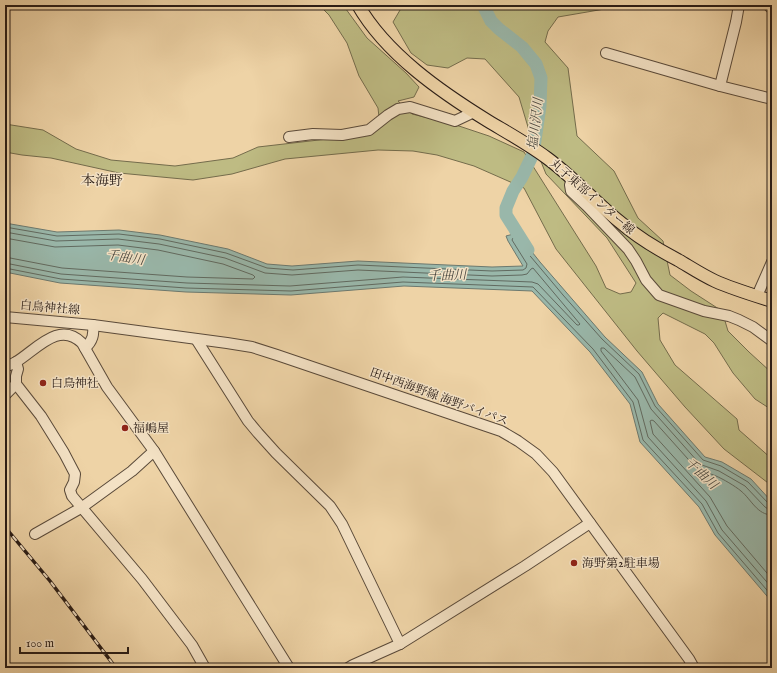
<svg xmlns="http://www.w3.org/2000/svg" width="777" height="673" font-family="'IM FELL English','Noto Serif JP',serif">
<rect width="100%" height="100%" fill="#eed3a6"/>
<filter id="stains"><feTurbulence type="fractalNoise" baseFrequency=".005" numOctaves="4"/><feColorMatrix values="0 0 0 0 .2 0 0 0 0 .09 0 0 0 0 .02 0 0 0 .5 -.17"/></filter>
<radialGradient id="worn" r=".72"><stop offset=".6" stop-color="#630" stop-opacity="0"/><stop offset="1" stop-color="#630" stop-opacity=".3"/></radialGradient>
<path fill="#bebb83" stroke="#746c4c" d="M319,5H343L367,38L406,73L419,87L414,97L398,101L412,114L453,124L489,136L524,152L596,266L606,288L620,294L631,292L636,283L607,238L546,174L531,137L519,97L485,59L467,58L448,68L427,65L411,53L393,22L403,5H623L622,6L558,17L548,31L545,42L568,68L577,136L614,171L638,218L663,241L670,275L691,291L722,311L728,331L749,352L772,373V410L755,399L733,373L714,343L705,334L663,313L658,318L660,340L675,365L737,419L739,430L772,459V486L724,449L685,407L637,351L556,249L524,188L474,166L437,155L413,151L378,150L285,159L232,174L193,180L119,173L51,158L22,155L5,152V124L43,130L76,149L111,160L175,166L233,158L258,147L371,134L380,126L378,108L359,76L347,43L329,15Z"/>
<path fill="#99b7aa" stroke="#6c796f" d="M5,223L57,232L119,230L160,235L228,249L267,264L292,266L358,261L492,267L523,266L508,241L506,236L517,233L540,262L605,337L642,372L658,404L705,457L722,462L751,479L772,502V602L715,535L699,507L640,442L630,404L590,352L532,291L404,286L291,295L186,292L60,283L5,272Z"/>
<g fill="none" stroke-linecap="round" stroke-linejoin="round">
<g stroke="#616a60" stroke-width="1">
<path d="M5,227L57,236L119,234L160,239L226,253L267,268L293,270L358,265L492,271L523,270L526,268L527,264L512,240L513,238H515L563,295L602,339L639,374L655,406L703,460L721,466L748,482L768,503L772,504"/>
<path d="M5,232L56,241L118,239L159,244L225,258L265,273L292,275L358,270L492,276L522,275L527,274L531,269L533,268L580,324L579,325H577L538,284L532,282L403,277L290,286L187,283L61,274L5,263"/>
<path d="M5,238L55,247L118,245L158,250L223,264L253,275L255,277L253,279L187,277L62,268L5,257"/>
<path d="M5,268L61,279L186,288L291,291L403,282L533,287L593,349L633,402L643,440L702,504L718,533L772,596"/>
<path d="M772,509H768L765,507L745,486L719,471L702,465L699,463L651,409L635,377L604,348H601V351L638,400L648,437L706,501L722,530L772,588"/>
<path d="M772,515C757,515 751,499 741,491C735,486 723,479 716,476C710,473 702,473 696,468L654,421L652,420L650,421L653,434L710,497L727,526L772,579"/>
</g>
<path stroke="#99b7aa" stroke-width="13" d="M483,5L491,21L499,29L522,47L536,64L541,78L540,106L533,154L522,177L513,191L506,208V215L528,250"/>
<g stroke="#5a4a3a" stroke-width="12">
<g id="minor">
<path d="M768,5L772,9"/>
<path d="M606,53L720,86L772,99"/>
<path d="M720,86L736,22L739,5"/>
<path d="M289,137L313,134L342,135L369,130L388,115L398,109L410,107L455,121L474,112"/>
<path d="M572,179L570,185L571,191L587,206L628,249L636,261L646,280L659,295L704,311L729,316L739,320L753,327L772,341"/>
<path d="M757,296L772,262"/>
<path d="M5,317L93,325L227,343L252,347L277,355L501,431L518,441L536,454L553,472L689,659L694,668"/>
<path d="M196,339L248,421L258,433L276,453L330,506L342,524L400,644"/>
<path d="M85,348C93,341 94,334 93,325"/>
<path d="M16,362L18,369L16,376V384L41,416L64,453L75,474L74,482L70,490L72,496L142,579L192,645L205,668"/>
<path d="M5,367C9,365 13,364 16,362C36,350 59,320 82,343L107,387L154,451L289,668"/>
<path d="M5,395L16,384"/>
<path d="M35,534L81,508L132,471L154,451"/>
<path d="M348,668L353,665L400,644L525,566L590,523"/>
</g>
</g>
<g stroke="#291c16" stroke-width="14">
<path id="major" d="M358,5C386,54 441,92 488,121C508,133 528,144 547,158C573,177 595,202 620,222C637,237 657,249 678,260C690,267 702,275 715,281C733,289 753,295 772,301"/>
</g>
<use href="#minor" stroke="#f4e2c5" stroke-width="10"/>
<use href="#major" stroke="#eed3a6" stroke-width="12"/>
<g stroke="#291c16" stroke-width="3.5">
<path id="rail" d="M5,527L50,581L116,668"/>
</g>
<use href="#rail" stroke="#f4e2c5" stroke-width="2" stroke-dasharray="6" stroke-linecap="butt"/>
</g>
<g fill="#8f2418" stroke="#f4e2c5" stroke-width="1.5">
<circle cx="43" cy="383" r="4"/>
<circle cx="125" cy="428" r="4"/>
<circle cx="574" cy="563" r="4"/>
</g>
<g text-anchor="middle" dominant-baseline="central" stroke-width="3" stroke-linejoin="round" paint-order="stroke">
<g font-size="12" fill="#291c16" stroke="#f4e2c5">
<text transform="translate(592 197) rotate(41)">丸子東部インター線</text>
<text transform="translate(50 308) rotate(5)">白鳥神社線</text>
<text transform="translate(439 397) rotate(20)">田中西海野線 海野バイパス</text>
</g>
<g font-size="12" fill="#291c16" stroke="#f4e2c5" text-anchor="start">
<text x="51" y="383">白鳥神社</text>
<text x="133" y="428">福嶋屋</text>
<text x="582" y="563">海野第2駐車場</text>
</g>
<g font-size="13" font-style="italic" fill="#4b4a42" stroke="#f4e2c5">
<text transform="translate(536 124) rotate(-83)">塩川沢川</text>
<text transform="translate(125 258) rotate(9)">千曲川</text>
<text transform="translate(447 276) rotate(-2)">千曲川</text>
<text transform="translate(701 474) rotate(43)">千曲川</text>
</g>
<g font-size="14" fill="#291c16" stroke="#f4e2c5">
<text x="102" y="181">本海野</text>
</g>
</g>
<rect width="777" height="673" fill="none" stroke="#eed3a6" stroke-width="20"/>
<rect x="6" y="6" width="765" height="661" fill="none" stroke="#291c16" stroke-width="2"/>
<rect x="10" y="10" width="757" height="653" fill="none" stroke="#291c16"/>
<path d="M20 647v6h108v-6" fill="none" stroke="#291c16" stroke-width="2"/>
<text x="26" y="647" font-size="12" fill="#291c16" stroke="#f4e2c5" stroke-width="3" paint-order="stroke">100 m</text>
<rect width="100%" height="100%" filter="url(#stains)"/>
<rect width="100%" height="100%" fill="url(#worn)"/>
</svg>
